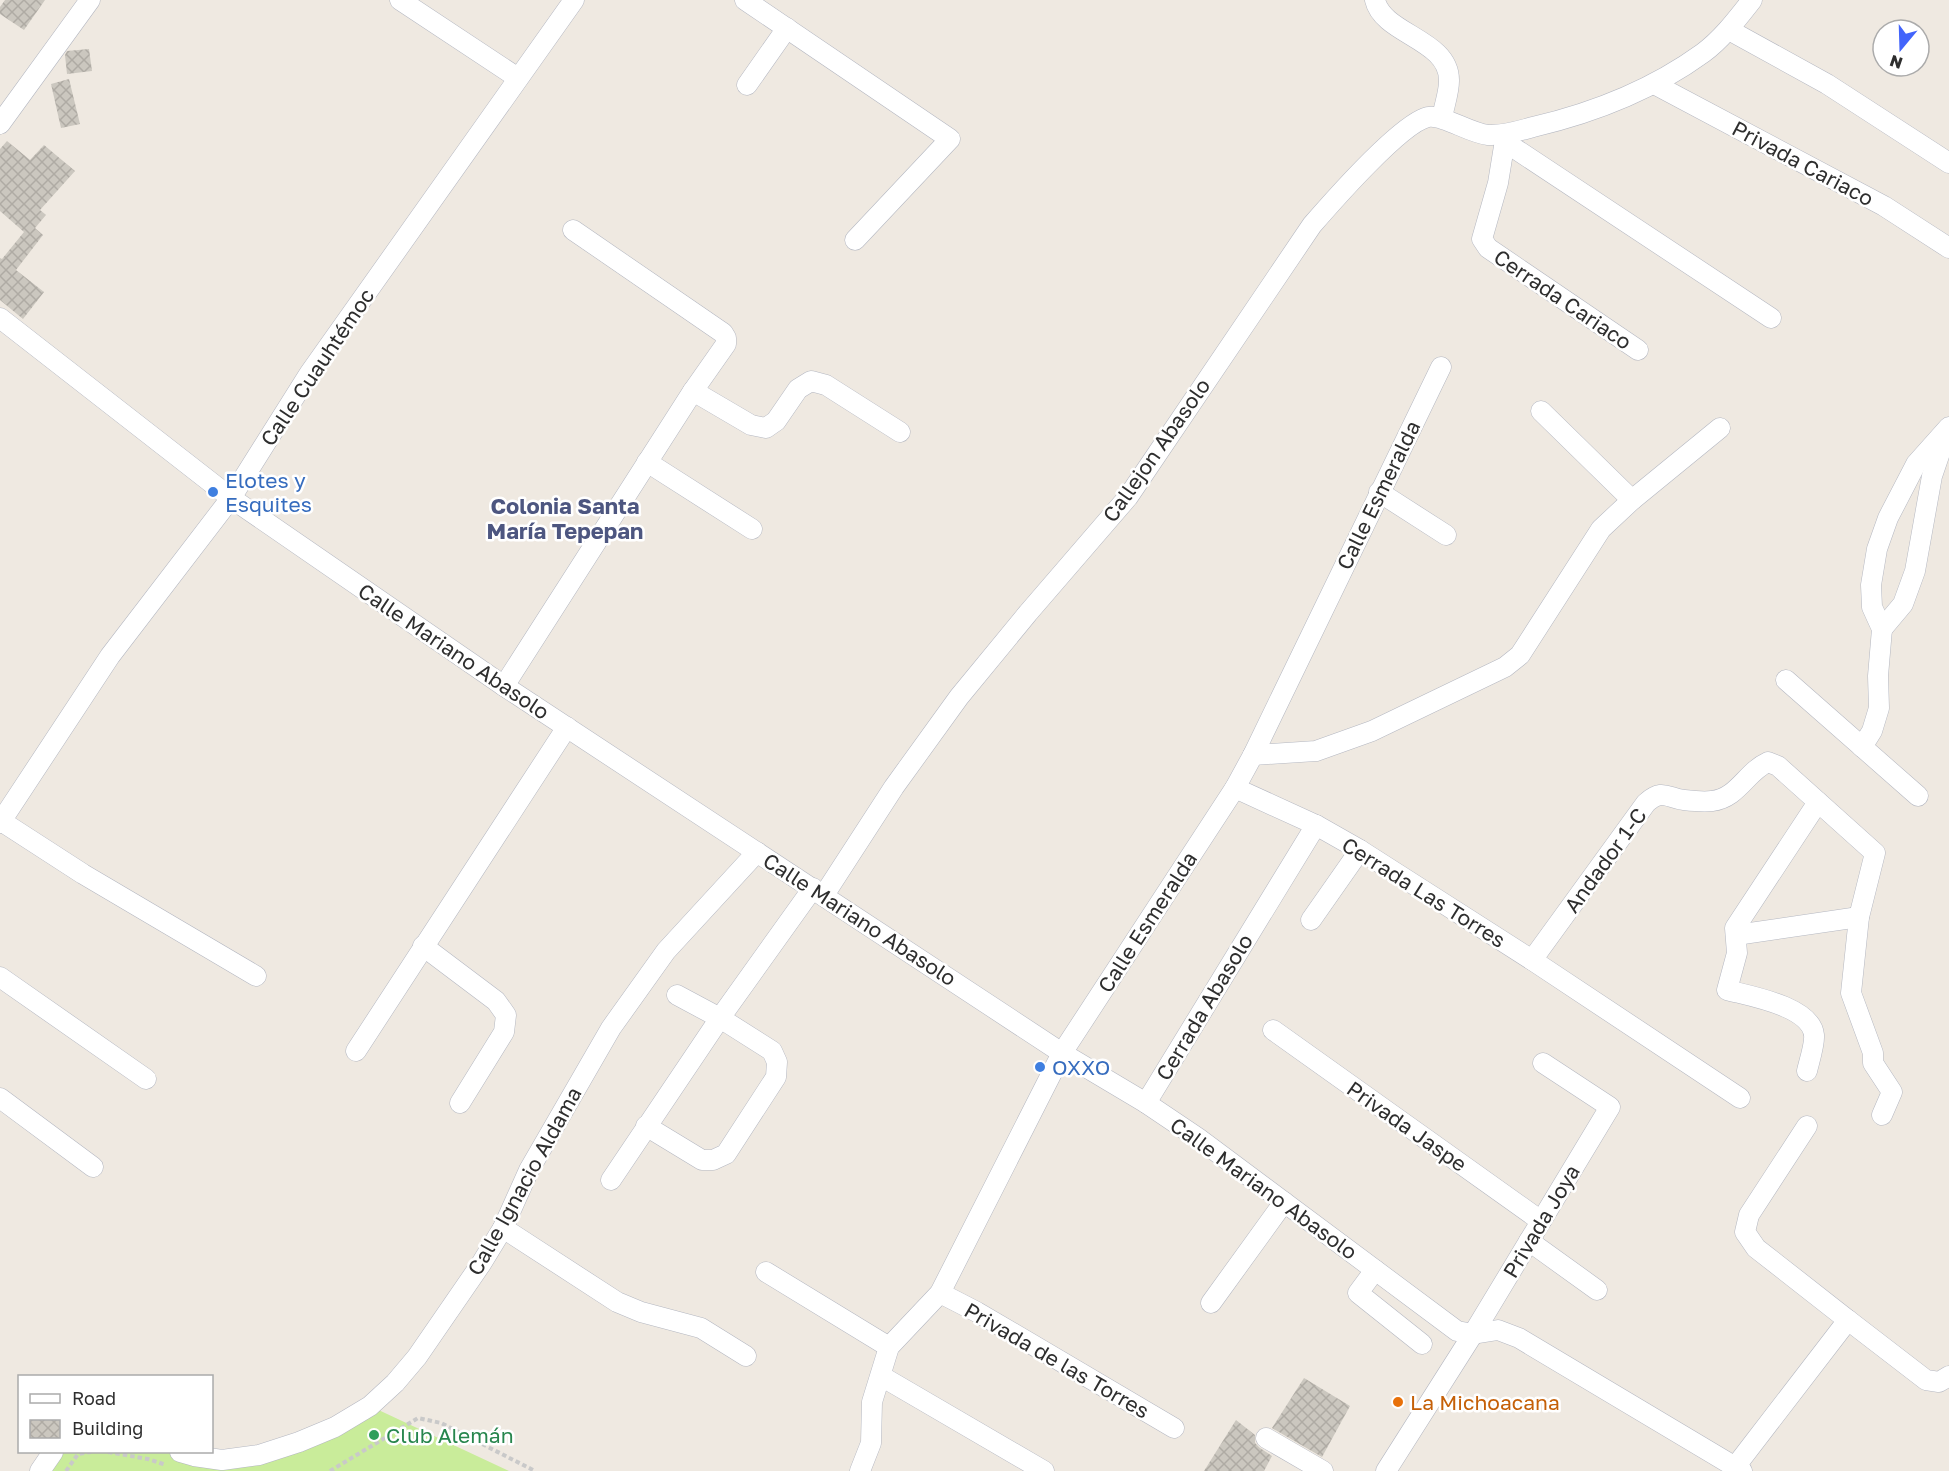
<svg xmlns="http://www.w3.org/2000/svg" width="1949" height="1471" font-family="'Golos Text',sans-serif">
<defs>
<pattern id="building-cross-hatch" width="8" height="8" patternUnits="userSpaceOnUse" patternTransform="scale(1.5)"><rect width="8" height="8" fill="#cbc7bf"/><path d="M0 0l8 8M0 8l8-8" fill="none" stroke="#afaba4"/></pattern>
</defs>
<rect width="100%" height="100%" fill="#efe9e1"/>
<path fill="#c9ec9a" d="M370,1406L509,1471H40L53,1452H180L222,1460Z"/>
<g fill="url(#building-cross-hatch)">
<path d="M5,0H45L24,30L0,14V7Z"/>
<path d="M89,49L92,71L67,74L65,55L67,51Z"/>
<path d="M69,79L80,124L61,128L51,84Z"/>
<path d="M7,141L30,160L44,145L75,171L40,210L46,215L35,228L43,235L16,270L44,292L23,319L0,300V258L2,259L24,232L0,211V149Z"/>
<path d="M1304,1378L1350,1406L1322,1457L1272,1428Z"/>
<path d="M1236,1420L1255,1435V1443L1260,1448L1272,1456L1264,1471H1204Z"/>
</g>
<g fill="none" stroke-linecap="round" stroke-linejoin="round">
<g stroke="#b4b7c1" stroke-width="21">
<g id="minor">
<path d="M400,0L518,78"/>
<path d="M745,0L950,139L855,240"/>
<path d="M1375,0C1383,35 1450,39 1449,81C1449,93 1444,106 1442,118"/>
<path d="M1729,30L1827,84L1949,163"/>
<path d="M1654,84L1884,206L1949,248"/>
<path d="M747,85L787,28"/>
<path d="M0,124L90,0"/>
<path d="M1506,134L1498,183L1482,239L1488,248L1638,350"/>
<path d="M1505,142L1771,318"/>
<path d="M573,230L723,333L726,338V344L693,391"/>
<path d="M0,318L231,498L504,686L1062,1053L1146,1103L1198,1138L1457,1331L1473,1334L1498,1330L1519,1338L1742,1471"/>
<path d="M1541,411L1632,500"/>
<path d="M647,462L752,529"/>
<path d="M1379,492L1446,535"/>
<path d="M1882,629L1903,604L1915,571L1932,476L1946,435"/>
<path d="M1786,680L1918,796"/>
<path d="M504,686L693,391L751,425L766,428L776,421L798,389L811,381L826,385L900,432"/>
<path d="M1862,747L1872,731L1879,708L1878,676L1882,629L1872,607L1871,585L1877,549L1888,518L1916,464L1949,427"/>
<path d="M1253,755L1316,751L1372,731L1505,667L1520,655L1601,529L1632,500L1720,428"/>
<path d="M1235,788L1316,825L1360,850L1532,960L1740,1098"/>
<path d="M1,821L83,874L256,976"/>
<path d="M0,823L110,656L231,498L309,374L574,0"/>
<path d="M824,895L894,787L959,697L1028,613L1128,497L1312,225C1332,202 1401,123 1428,117C1442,114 1469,133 1488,135C1503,136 1518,131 1533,127C1593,113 1652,90 1703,53C1722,39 1737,19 1752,0"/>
<path d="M1311,920L1360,850"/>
<path d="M1736,935L1859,917"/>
<path d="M423,946L496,1001L506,1015L504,1032L460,1103"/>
<path d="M1532,960L1646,803C1663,788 1667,798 1684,800C1693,801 1704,802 1712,801C1738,798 1746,772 1768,762L1778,766L1875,853L1859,917L1851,993L1873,1053V1063L1892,1092L1882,1115"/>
<path d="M0,977L146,1079"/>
<path d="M1273,1030L1541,1221"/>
<path d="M356,1051L567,727"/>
<path d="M1807,1071C1809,1062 1815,1044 1814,1035C1811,1006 1749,996 1727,990L1737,953L1735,928L1818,802"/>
<path d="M0,1098L93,1167"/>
<path d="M1146,1103L1316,825"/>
<path d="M646,1126L702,1160H713L726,1154L776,1077L777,1062L772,1051L720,1018L677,995"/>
<path d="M1807,1126L1749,1215L1745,1232L1756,1248L1848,1320"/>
<path d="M611,1180L720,1018L813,888"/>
<path d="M503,1228L617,1302L641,1312L701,1328L746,1356"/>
<path d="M1529,1241L1597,1290"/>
<path d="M1375,1270L1358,1293L1422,1344"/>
<path d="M766,1272L889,1347"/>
<path d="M940,1293L977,1312L1174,1428"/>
<path d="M1211,1303L1284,1202"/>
<path d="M881,1376L1044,1471"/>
<path d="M1266,1438L1323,1471"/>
<path d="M180,1452L194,1456L222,1460L259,1455L299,1442L335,1427L370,1406L395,1383L417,1357L481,1264L503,1228L529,1170L611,1028L666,951L757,852"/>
<path d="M1735,1467L1848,1320L1926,1380L1939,1382L1949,1376"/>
<path d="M40,1471L53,1452"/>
<path d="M860,1471L871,1443L872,1402L889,1347L940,1293L1062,1053L1235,788L1253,755L1441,367"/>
<path d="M1386,1471L1473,1334L1610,1107L1543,1063"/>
</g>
</g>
<g stroke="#c9c9c9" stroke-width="4" stroke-dasharray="4.5 3" stroke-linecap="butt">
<path d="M108,1452L148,1459L166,1465"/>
<path d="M66,1471L78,1454L91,1452"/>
<path d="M330,1471L418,1418L441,1423L535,1471"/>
</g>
<use href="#minor" stroke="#fff" stroke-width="20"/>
</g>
<g fill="#3f7fe0" stroke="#fff" stroke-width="2">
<circle cx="213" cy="492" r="6"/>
<circle cx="1040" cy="1067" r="6"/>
</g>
<circle fill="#e8710a" stroke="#fff" stroke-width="2" cx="1398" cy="1402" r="6"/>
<circle fill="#2e9e5b" stroke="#fff" stroke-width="2" cx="374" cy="1435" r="6"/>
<g text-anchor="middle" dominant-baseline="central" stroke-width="5" stroke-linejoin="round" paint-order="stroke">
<g font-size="21" fill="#2e2e2e" stroke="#fff">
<text transform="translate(1803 163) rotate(28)">Privada Cariaco</text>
<text transform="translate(1563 299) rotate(34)">Cerrada Cariaco</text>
<text transform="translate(317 367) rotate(-56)">Calle Cuauhtémoc</text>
<text transform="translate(1156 450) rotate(-55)">Callejon Abasolo</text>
<text transform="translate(1378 495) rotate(-64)">Calle Esmeralda</text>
<text transform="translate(454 651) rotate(34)">Calle Mariano Abasolo</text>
<text transform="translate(1605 860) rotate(-54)">Andador 1-C</text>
<text transform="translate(1424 892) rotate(32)">Cerrada Las Torres</text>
<text transform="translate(860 919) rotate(33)">Calle Mariano Abasolo</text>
<text transform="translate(1147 922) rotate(-57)">Calle Esmeralda</text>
<text transform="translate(1204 1007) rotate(-59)">Cerrada Abasolo</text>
<text transform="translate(1407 1126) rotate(35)">Privada Jaspe</text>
<text transform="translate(524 1181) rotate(-61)">Calle Ignacio Aldama</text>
<text transform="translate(1264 1188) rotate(36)">Calle Mariano Abasolo</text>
<text transform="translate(1541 1221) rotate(-59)">Privada Joya</text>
<text transform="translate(1057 1360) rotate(30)">Privada de las Torres</text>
</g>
<g font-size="21" fill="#366cbe" stroke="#fff" text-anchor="start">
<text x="225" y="480">Elotes y<tspan x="225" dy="24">Esquites</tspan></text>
<text x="1052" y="1067">OXXO</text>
</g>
<g font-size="21" fill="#c56008" stroke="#fff" text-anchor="start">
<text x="1410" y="1402">La Michoacana</text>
</g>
<g font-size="21" fill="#27864d" stroke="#fff" text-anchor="start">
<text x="386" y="1435">Club Alemán</text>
</g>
<g font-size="22" font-weight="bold" fill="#4d5680" stroke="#fff">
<text x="565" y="505">Colonia Santa<tspan x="565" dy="25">María Tepepan</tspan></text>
</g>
</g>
<rect x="18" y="1375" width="195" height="78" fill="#ffffff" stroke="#ababab" stroke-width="1.5"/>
<rect x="30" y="1394" width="30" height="9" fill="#ffffff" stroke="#ababab" stroke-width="1.5"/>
<text x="72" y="1405" font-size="18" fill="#2e2e2e">Road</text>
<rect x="30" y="1420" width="30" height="18" fill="url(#building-cross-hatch)" stroke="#ababab" stroke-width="1.5"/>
<text x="72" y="1435" font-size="18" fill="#2e2e2e">Building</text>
<g transform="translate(1901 48) rotate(199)"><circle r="28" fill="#ffffff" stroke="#ababab" stroke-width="1.5"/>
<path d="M0-4.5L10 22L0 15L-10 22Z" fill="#4264fb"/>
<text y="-9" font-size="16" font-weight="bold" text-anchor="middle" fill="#2e2e2e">N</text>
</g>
</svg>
